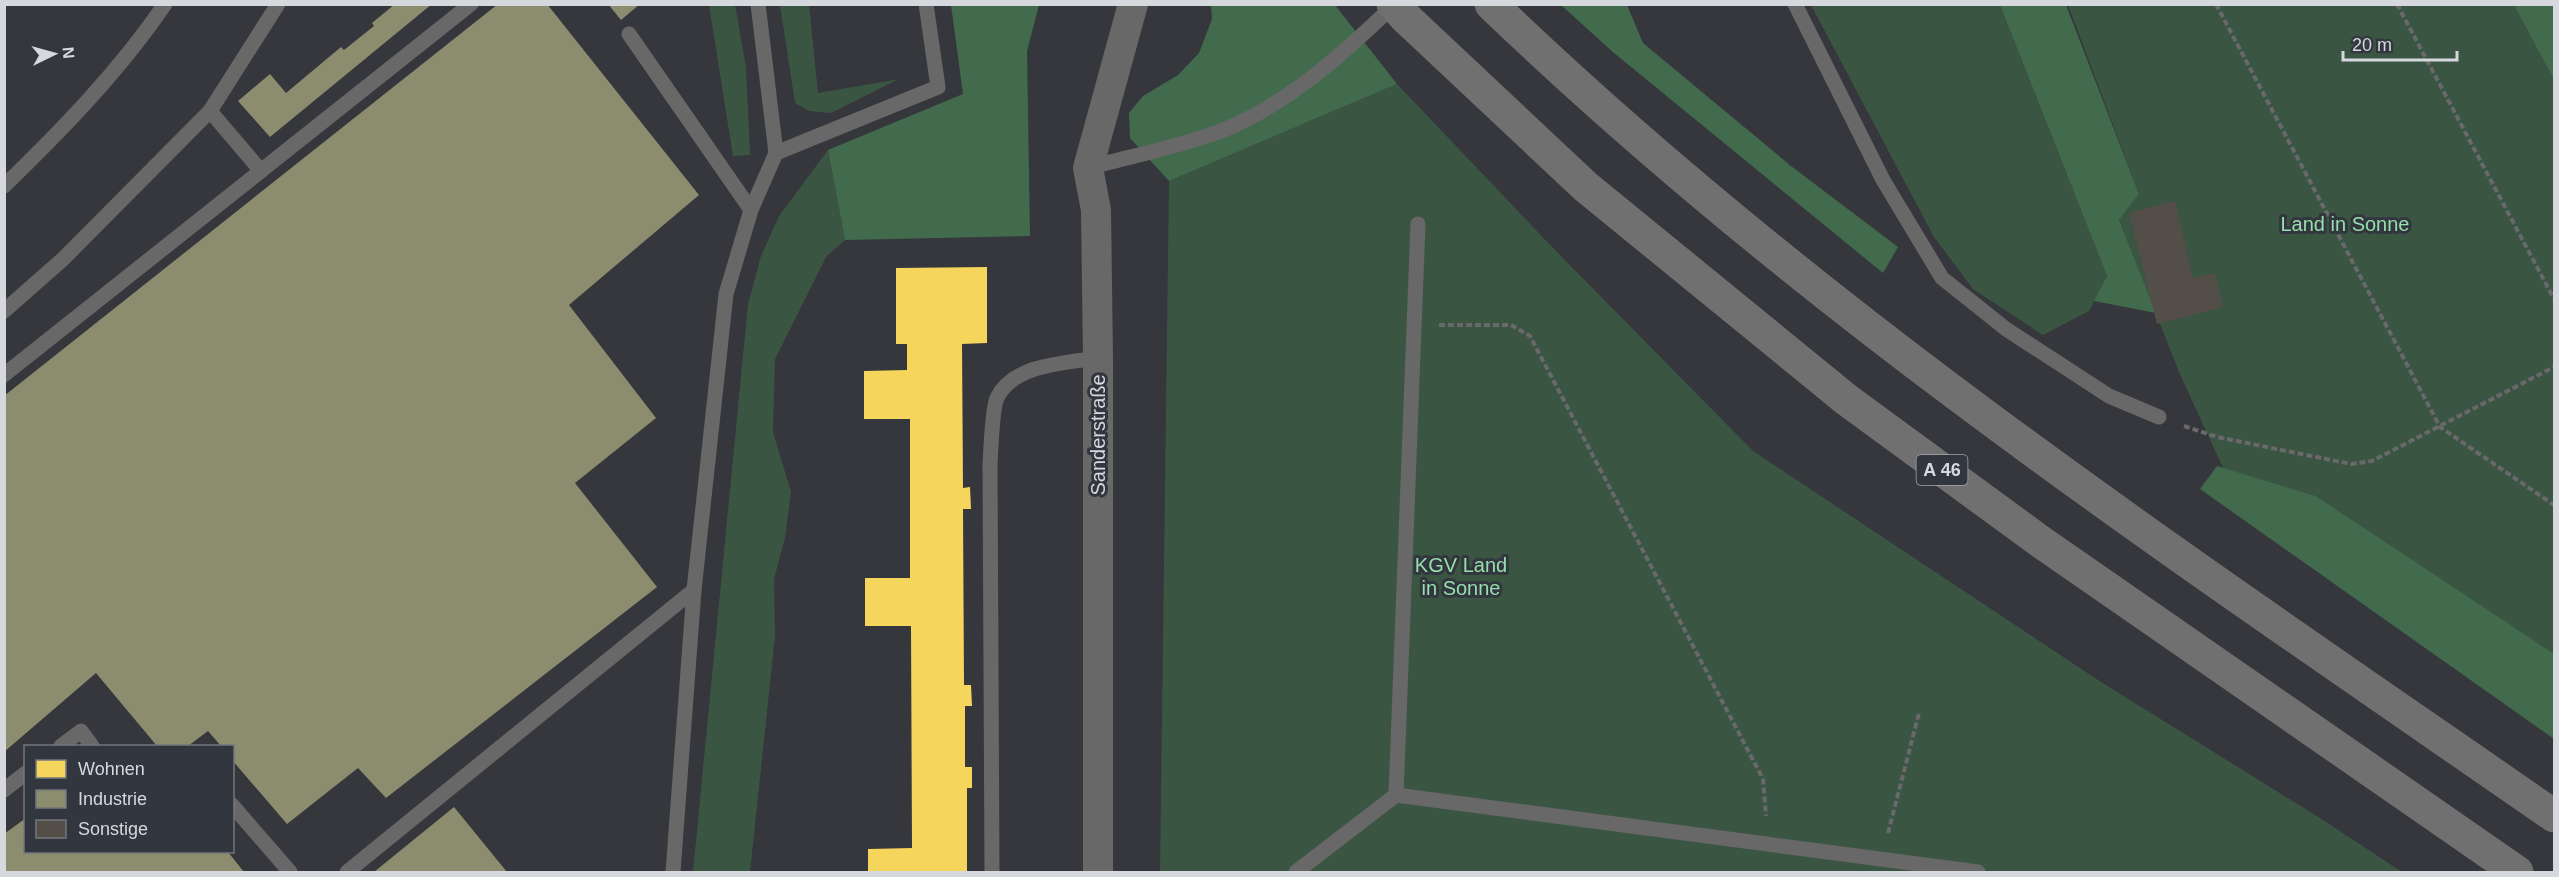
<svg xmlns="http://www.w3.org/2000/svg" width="2559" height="877" font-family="Helvetica,sans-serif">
<rect width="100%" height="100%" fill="#35373c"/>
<g fill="#3b5543">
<path d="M709,5H735L746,67L750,155L733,156Z"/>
<path d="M780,5H809L818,93L899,79L831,113L809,111L795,103Z"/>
<path d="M1811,5H2000L2107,276L2089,311L2043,335L1973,289L1934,237Z"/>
<path d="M2068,5H2514L2554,80V655L2316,496L2223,468L2179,372L2119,220L2139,194Z"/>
<path d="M1397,84L1554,249L1753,451L2101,682L2320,818L2402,872H1160L1169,181Z"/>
<path d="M828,150L845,240L826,257L775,359L773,432L791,492L785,538L774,579L775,636L750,872H693L748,304L761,256L779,216Z"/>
</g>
<g fill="#426b4e">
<path d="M951,5H1039L1027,51L1030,236L845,240L828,150L963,94Z"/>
<path d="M1211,5H1335L1397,84L1169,181L1130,138L1129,113L1143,96L1178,75L1199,53L1212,19Z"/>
<path d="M1561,5H1627L1643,43L1791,166L1898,247L1883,273L1614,53Z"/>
<path d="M2000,5H2066L2139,194L2119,220L2156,313L2094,301L2107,276Z"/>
<path d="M2514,5H2554V80Z"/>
<path d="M2217,466L2316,496L2554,654V739L2200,489Z"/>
</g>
<path fill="#f6d55c" d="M987,267V343L962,344L963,488L970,487L971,509H963L964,685H971L972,706H965V767H972V788H967V872H868V849L912,848L911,626H865V578H910V419H864V371L907,370V344H896V268Z"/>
<g fill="#8c8c6e">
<path d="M395,4H432L270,137L238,101L270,74L286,93L341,47L344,50L374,26L372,23Z"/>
<path d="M498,4H547L699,195L569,305L656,418L575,483L657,587L386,798L358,768L287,824L232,760V746H221L208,731L188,746H157L96,673L4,752V396Z"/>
<path d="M608,4H640L621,20Z"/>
<path d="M454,807L507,872H374Z"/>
<path d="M26,818V852H228L244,872H4V834Z"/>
</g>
<path fill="#534e48" d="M2175,201L2193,278L2215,273L2223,307L2157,324L2129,213Z"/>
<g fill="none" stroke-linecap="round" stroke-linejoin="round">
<g stroke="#69686a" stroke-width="4" stroke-dasharray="6 3" stroke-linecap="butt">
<path d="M2216,4L2440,427L2554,505"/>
<path d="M2397,4L2554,299"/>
<path d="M1439,325H1511L1530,336L1763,779L1766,816"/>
<path d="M2184,426L2217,437L2351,464L2372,461L2554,367"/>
<path d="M1888,833L1919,713"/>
</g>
<g stroke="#696868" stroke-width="15">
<path d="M758,4L776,153"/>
<path d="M1795,4L1883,180L1942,278L2006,329L2109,396L2159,417"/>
<path d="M629,34L751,210"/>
<path d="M210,111L261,171"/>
<path d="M1088,168C1131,156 1179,147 1221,131C1287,105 1344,53 1395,4"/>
<path d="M4,186C62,130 120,70 165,4"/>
<path d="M4,311L63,259L210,111L278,4"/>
<path d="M4,375L471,4"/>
<path d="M61,746L81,731L92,746"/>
<path d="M4,790L26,773"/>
<path d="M1396,795L1978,872"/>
<path d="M232,805L290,872"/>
<path d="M347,872L694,590"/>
<path d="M673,872L694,590L726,294L751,210L776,153L938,87L926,4"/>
<path d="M992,872L990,464C991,450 992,409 997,398C1013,364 1066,363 1098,358"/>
<path d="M1296,872L1396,795L1418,224"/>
</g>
<path stroke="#696868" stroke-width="30" d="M1098,872V358L1096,210L1088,168L1133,4"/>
<g stroke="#717070" stroke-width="33">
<path d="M1491,4C1813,314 2188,562 2554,816"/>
<path d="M1406,18L1586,187L1847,400L2041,542L2517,872"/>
</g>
<path stroke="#717070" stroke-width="33" d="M1393,4L1406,18"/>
</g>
<g text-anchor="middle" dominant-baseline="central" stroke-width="6" stroke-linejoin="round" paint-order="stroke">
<rect fill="#32363f" stroke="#a4a7ae" stroke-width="1.5" x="1916.5" y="455" width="51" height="30" rx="4.5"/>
<g font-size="18" font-weight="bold" fill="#d5d8dd">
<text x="1942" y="470">A 46</text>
</g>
<g font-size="20" fill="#97dfaa" stroke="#32363f">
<text x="2345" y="224">Land in Sonne</text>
<text x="1461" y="565">KGV Land<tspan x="1461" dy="23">in Sonne</tspan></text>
</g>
<g font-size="20" fill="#d5d8dd" stroke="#32363f">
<text transform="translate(1098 435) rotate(-90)">Sanderstraße</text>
</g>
</g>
<rect width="2559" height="877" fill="none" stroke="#d5d8dd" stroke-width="12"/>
<rect x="24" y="745" width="210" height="108" fill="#32363f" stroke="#73777e" stroke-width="1.5"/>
<rect x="36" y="760" width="30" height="18" fill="#f6d55c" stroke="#73777e" stroke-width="1.5"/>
<text x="78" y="775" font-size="18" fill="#d5d8dd">Wohnen</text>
<rect x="36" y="790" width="30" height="18" fill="#8c8c6e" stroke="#73777e" stroke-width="1.5"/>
<text x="78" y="805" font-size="18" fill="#d5d8dd">Industrie</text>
<rect x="36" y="820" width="30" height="18" fill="#534e48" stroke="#73777e" stroke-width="1.5"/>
<text x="78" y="835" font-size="18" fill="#d5d8dd">Sonstige</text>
<g transform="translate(54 54) rotate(85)" stroke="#32363f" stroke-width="4.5" paint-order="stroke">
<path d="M0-4.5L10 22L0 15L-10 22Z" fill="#d5d8dd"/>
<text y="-9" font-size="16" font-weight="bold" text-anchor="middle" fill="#d5d8dd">N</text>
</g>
<path d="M2343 51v9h114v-9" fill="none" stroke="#d5d8dd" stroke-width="3"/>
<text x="2352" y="51" font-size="18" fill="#d5d8dd" stroke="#32363f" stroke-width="4.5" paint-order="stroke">20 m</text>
</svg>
